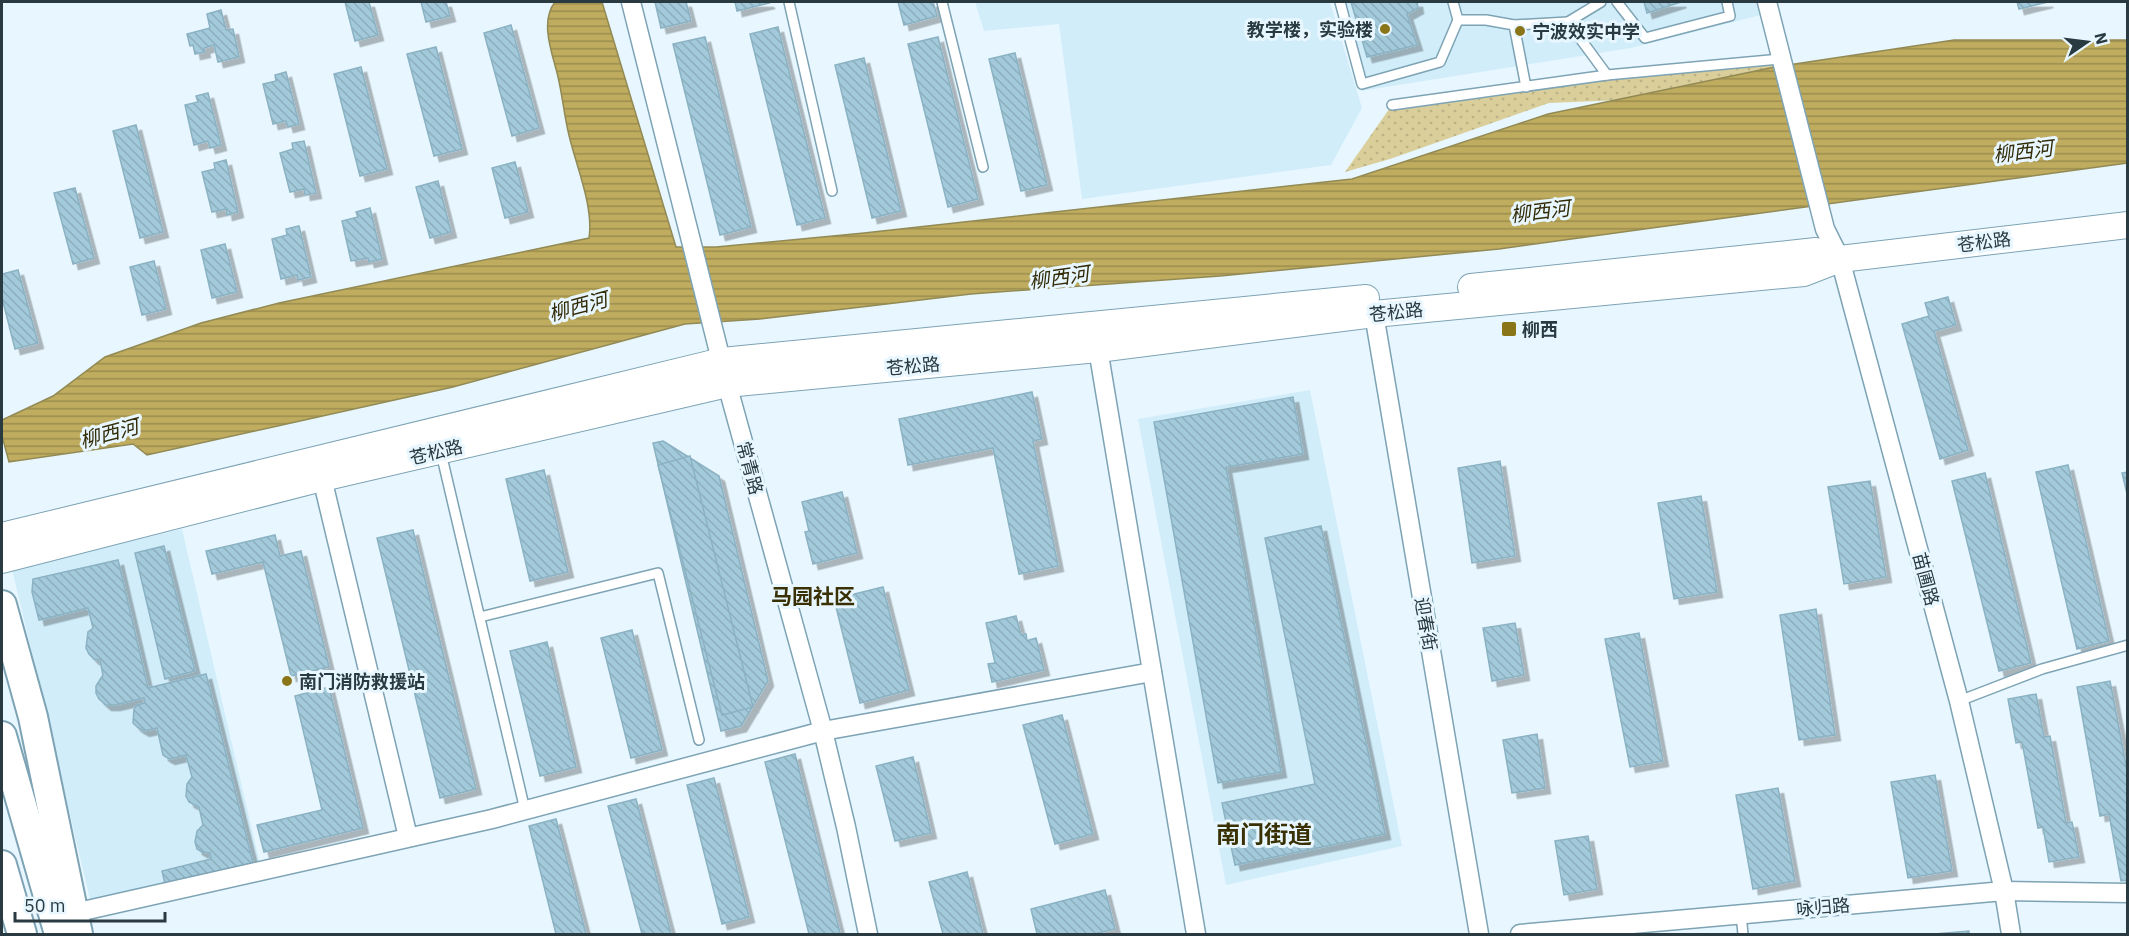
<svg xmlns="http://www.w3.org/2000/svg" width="2129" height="936" font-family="'IBM Plex Sans','Noto Sans SC',sans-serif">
<defs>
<pattern id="park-dots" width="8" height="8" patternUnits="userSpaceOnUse" patternTransform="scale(1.5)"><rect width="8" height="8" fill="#dace9a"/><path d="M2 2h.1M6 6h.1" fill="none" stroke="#bbb286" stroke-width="1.8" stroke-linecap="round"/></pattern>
<pattern id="water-rules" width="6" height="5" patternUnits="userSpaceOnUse" patternTransform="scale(1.5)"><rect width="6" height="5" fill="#bfac5e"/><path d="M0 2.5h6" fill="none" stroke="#9b8d4f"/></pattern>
<pattern id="building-back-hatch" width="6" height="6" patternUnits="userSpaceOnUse" patternTransform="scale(1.5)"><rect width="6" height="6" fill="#a3cadb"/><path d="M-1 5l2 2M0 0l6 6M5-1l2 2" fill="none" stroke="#8caebd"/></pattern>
<filter id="shadow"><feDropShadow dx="5.5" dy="5.5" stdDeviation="0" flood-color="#0004"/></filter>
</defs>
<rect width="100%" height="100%" fill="#e8f7ff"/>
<g fill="#d1edfa">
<path d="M975,2H1330L1362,108L1331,165L1082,199L1059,24L984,31Z"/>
<path d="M1335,2H1758L1761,15L1631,48L1361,91Z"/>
<path d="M1310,390L1402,846L1226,885L1138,419Z"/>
<path d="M182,529L260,864L91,904L12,569Z"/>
</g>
<path fill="url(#park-dots)" d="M1781,59L1790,93L1549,103L1390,159L1345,172L1392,105Z"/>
<path fill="url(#water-rules)" stroke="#928a55" stroke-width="1.5" d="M555,2H602L676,247H716L864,233L1352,179L1548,114L1775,67L1954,40H2127V163L1499,249L1220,276L971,294L760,319L685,324L453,387L147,455L133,444L9,462L2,436V420L53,396L105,357L201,323L279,303L589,238C594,205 575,164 568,131C564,113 562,94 558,77C553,55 539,22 555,2Z"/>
<g fill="url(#building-back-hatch)" stroke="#8bb2c3" stroke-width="1.5" filter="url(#shadow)">
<path d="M345,2H369L378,35L355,41Z"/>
<path d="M421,2H446L450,16L426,22Z"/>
<path d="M655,2H686L691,21L661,28Z"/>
<path d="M735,2H768L769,3L737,11Z"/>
<path d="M898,2H933L937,16L904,25Z"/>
<path d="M1351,2H1417L1418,8L1407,14L1417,45L1367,57Z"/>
<path d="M1644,2H1681L1647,13Z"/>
<path d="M2017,2H2048L2019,9Z"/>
<path d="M221,10L226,30L233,29L239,57L218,62L214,45L204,48L205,52L195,54L193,45L190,46L187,34L210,28L207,14Z"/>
<path d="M511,25L539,128L512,136L484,33Z"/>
<path d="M778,27L825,218L797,225L750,34Z"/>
<path d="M705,37L751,227L720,235L673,44Z"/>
<path d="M938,37L978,199L948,207L908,44Z"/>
<path d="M436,47L462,149L434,156L407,54Z"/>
<path d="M1015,53L1047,185L1021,191L989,59Z"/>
<path d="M864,58L901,211L872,218L835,65Z"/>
<path d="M361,67L387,169L360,176L334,74Z"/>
<path d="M286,72L299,124L288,127L286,121L273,124L263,84L276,81L275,75Z"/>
<path d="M208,93L221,145L210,148L208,141L194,145L185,105L198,102L196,96Z"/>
<path d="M136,125L163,232L140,238L113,131Z"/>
<path d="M304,141L316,193L305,195L304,189L290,192L280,153L293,149L292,143Z"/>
<path d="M226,160L238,212L227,215L226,209L212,212L202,172L215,169L214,163Z"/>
<path d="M515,162L528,212L505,218L492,168Z"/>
<path d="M438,181L451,232L430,238L416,187Z"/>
<path d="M75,188L94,258L73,264L54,193Z"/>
<path d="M370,208L382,259L369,262L368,258L351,261L342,221L358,217L356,212Z"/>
<path d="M299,226L311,277L298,280L297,275L281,279L272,239L287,235L286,229Z"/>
<path d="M225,244L237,292L212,298L201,250Z"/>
<path d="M154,261L166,309L142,315L130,267Z"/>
<path d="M18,270L38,343L15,349L2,298V274Z"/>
<path d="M1948,297L1956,325L1934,331L1968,450L1940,459L1902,324L1929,316L1925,303Z"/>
<path d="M1032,392L1042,439L1033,441L1058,566L1019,574L993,448L908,465L899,419Z"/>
<path d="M1293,397L1303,454L1226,467L1281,772L1218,783L1154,422Z"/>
<path d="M663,441L719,476L768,681L741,726L721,731L653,443Z"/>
<path d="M690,456L753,707L722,715L658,465Z"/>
<path d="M1500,461L1515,556L1472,563L1458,468Z"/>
<path d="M2068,465L2109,641L2077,649L2036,472Z"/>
<path d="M544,470L568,572L530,581L506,479Z"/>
<path d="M2128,472V498L2122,473Z"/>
<path d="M1985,473L2031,663L1999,671L1952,481Z"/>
<path d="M1870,481L1886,577L1844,584L1828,487Z"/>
<path d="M842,492L857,553L813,564L805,532L809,531L802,502Z"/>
<path d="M1701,496L1717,592L1674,599L1658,503Z"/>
<path d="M1321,526L1385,834L1235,865L1222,803L1315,784L1265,538Z"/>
<path d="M413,530L476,789L440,798L377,538Z"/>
<path d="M275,535L280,556L301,551L329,667L291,676L263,562L212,574L206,551Z"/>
<path d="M164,546L195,671L165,679L135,553Z"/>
<path d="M118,560L148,688L206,674L253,863L165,884L162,871L211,859L210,853L202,852L197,849L195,842L197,831L203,825L199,807L189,802L186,796L187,784L192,777L186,755L170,759L166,757L163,755L157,728L144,731L137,727L133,723L134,709L137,705L145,703L144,698L115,705H106L99,699L96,693V686L103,675L100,660L94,659L89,654L86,648L88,632L93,628L88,608L39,620L32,592L33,579Z"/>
<path d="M883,587L909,690L860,703L834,599Z"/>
<path d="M1816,609L1835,735L1799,740L1780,615Z"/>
<path d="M1016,616L1021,635L1026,634L1027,641L1036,638L1044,670L992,682L988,664L995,663L986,623Z"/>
<path d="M1515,623L1524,675L1492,681L1483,628Z"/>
<path d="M632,630L662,750L631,758L601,638Z"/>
<path d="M1639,633L1663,761L1630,767L1605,639Z"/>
<path d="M547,642L576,767L540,776L510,651Z"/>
<path d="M2110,681L2128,776V880L2121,881L2109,814L2100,816L2077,687Z"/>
<path d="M329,687L363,828L264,852L257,825L322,810L295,696Z"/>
<path d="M2036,694L2044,737L2050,736L2066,823L2072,822L2079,857L2049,862L2043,827L2038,828L2022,742L2016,743L2008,699Z"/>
<path d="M1062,715L1093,834L1055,844L1023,725Z"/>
<path d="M1537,734L1545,788L1512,793L1503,740Z"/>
<path d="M795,754L840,933L832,934H809L765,762Z"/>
<path d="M913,757L931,833L895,841L876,766Z"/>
<path d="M1935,775L1952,871L1908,878L1891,782Z"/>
<path d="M714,778L749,917L722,924L687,785Z"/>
<path d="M1778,788L1795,881L1753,889L1736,795Z"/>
<path d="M636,799L671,934H642L608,806Z"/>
<path d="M556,819L586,934H556L529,826Z"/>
<path d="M1588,836L1597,889L1564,895L1555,841Z"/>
<path d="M967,872L983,934H943L929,882Z"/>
<path d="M1105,890L1115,929L1094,934H1037L1031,909Z"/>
<path d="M1969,931V934H1934Z"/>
</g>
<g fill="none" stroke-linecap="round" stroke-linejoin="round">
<g stroke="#7da3b4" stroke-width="12">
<g id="service">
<path d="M789,2L832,191"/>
<path d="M942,2L983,167"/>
<path d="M1340,2L1362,84L1440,62L1458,20"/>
<path d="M1453,2L1458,20H1486L1514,25L1526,87"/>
<path d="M1601,2L1568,22L1607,75"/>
<path d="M1617,2L1645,38L1730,16L1727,2"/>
<path d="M1514,25L1568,22"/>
<path d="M1392,105L1607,75L1781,59"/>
<path d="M441,453L525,810"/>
<path d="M480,617L658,573L699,740"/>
<path d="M1959,701L2042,669L2128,645"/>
<path d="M1741,915L1743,934"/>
</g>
</g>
<g stroke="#7da3b4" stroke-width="21">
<g id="minor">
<path d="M631,2L727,384L823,731L846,827L868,934"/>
<path d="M1767,2L1825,229L1840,259L1959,701L2004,891L2011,934"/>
<path d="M1374,314L1479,934"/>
<path d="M1098,349L1196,934"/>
<path d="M322,478L408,837"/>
<path d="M74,913L492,819L823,731L1152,672"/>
<path d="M1520,934L2004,891L2128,893"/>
</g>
</g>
<g stroke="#7da3b4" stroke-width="28">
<g id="secondary">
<path d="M1471,287L1816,251L1839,258"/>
<path d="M2,536L722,361L1366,298"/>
<path d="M2,560L322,478L727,384L1098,349L1374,314L1804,273L1840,259L2128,225"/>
</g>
</g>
<g stroke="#7da3b4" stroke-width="32">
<g id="primary">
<path d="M2,605L33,717L78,934"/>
<path d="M2,736L59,934"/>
<path d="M2,865L22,934"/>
</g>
</g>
<use href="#service" stroke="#fff" stroke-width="9"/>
<use href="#minor" stroke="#fff" stroke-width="18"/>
<use href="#secondary" stroke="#fff" stroke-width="26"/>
<use href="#primary" stroke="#fff" stroke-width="28"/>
</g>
<g fill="#8a7619" stroke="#e8f7ff" stroke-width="2">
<circle cx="1385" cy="29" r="6"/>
<circle cx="1520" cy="31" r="6"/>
<rect x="1501" y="321" width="16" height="16" rx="3"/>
<circle cx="287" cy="681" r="6"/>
</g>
<g text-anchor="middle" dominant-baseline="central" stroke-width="6" stroke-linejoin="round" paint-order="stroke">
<g font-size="18" font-weight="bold" fill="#2a3a41" stroke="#e8f7ff" text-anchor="start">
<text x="1373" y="29" text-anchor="end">教学楼，实验楼</text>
<text x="1532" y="31">宁波效实中学</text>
<text x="1522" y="329">柳西</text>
<text x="299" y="681">南门消防救援站</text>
</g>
<g font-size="18" fill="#2a3a41" stroke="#e8f7ff">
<text transform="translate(1984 242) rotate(-7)">苍松路</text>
<text transform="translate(1396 312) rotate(-6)">苍松路</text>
<text transform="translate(913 366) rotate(-5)">苍松路</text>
<text transform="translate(436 452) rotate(-13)">苍松路</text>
<text transform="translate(750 468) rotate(75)">常青路</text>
<text transform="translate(1926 579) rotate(75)">苗圃路</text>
<text transform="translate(1426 624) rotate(80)">迎春街</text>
<text transform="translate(1823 907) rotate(-5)">咏归路</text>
</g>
<g font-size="20" font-style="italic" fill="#332b07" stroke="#e8f7ff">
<text transform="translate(2023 151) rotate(-7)">柳西河</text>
<text transform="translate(1540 211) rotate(-7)">柳西河</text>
<text transform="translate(1059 277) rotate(-8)">柳西河</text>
<text transform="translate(578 306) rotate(-15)">柳西河</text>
<text transform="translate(109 433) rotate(-15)">柳西河</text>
</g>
<g font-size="21" font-weight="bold" fill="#393004" stroke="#e8f7ff">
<text x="813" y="596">马园社区</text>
</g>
<g font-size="24" font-weight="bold" fill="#393004" stroke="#e8f7ff">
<text x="1264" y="834">南门街道</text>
</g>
</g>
<rect width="2129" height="936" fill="none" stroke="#2a3a41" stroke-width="6"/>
<g transform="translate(2087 42) rotate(76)" stroke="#e8f7ff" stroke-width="4.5" paint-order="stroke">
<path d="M0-4.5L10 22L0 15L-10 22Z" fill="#2a3a41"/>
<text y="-9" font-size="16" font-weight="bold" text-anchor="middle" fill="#2a3a41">N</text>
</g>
<path d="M15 912v9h150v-9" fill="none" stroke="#2a3a41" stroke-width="3"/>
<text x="24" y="912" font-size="18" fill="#2a3a41" stroke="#e8f7ff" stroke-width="4.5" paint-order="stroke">50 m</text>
</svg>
